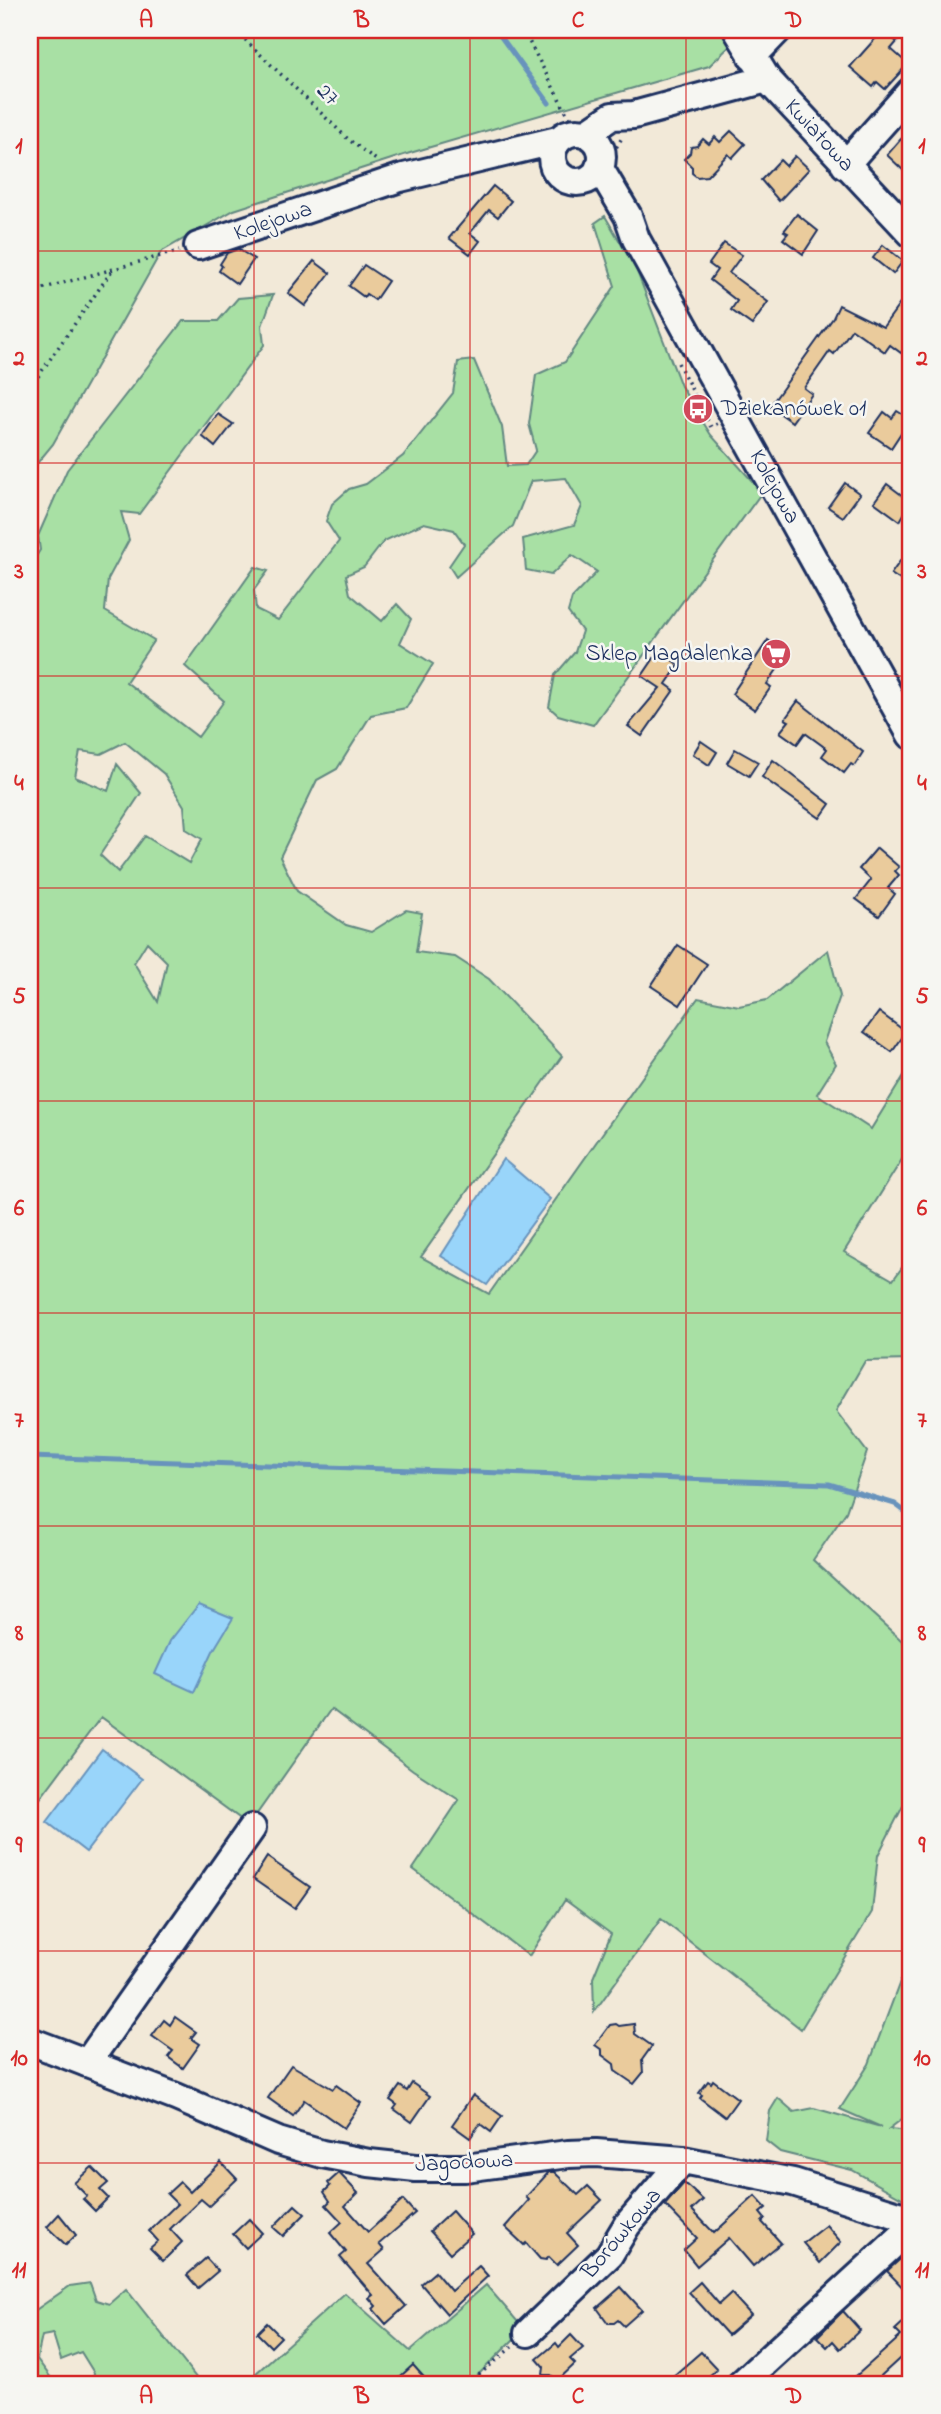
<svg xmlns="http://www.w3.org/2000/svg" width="941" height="2414" font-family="'Indie Flower',sans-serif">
<rect width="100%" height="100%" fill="#f2e9d8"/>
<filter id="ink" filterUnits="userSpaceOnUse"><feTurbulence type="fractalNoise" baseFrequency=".0143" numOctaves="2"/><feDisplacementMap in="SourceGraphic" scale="14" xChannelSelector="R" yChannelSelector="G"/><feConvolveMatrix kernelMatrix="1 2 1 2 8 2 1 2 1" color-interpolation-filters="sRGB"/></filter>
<g filter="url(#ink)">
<g fill="#a8e0a4" stroke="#628881" stroke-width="2" fill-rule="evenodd">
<path d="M30,30H723L731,45L709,66L410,153L234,210L161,252L53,444L30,472Z"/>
<path d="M605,216L636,269L681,386L696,411L711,435L762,492L593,725L558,715L549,707L555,675L575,652L582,631L568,612L572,598L597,572L572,555L551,575L526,570L523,539L574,525L582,506L566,478L531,481L513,526L456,577L449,566L464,544L454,530L424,523L384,541L364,567L346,575L350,594L382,621L397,604L411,619L400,643L433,664L406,708L371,715L337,769L317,780L280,857L297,891L346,925L371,932L406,910L422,913L416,952L455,957L489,979L562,1056L421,1257L489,1294L698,998L739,1006L767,1000L828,950L840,996L824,1042L836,1064L817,1094L871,1129L905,1074L911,1079V1145L844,1252L893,1280L911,1255V1360L865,1361L836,1411L867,1452L846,1512L813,1560L911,1649V1803L903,1806L878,1855L872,1912L801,2029L661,1919L594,2012L593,1978L611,1934L565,1900L529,1956L413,1869L459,1800L413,1770L331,1709L249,1825L101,1717L30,1812V566L40,550L38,536L67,470L183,321H218L238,298L273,295L262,326L264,345L139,514L121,512L129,540L108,579L105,611L154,640L126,682L198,737L224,701L185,666L255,567L268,571L254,590L256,609L278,620L339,541L326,521L332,504L349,489L366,484L403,456L453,393L458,362L474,360L502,427L507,466L526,465L536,450L529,424L536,375L565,362L615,286L595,223ZM125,742L164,774L184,806L186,829L202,839L189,863L145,836L118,872L100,855L141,793L117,764L108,791L75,777L80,751L101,754ZM147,942L167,962L158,1002L134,963Z"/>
<path d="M911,1964V2112L889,2129L911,2131V2203L852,2170L780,2152L766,2141L770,2111L778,2098L794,2112L814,2108L881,2127L840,2109L869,2064L901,1979Z"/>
<path d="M90,2283L96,2300L109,2304L126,2289L201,2384H92L94,2373L81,2352L61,2360L53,2334L42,2336L37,2359L51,2378L49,2384H30V2314L70,2286Z"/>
<path d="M486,2285L524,2329L469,2384H244L345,2293L410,2351Z"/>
</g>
<g fill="#99d5fa" stroke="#6793bc" stroke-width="2">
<path d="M503,1159L550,1199L487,1285L441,1256Z"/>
<path d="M199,1604L233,1618L213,1651L194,1692L155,1674L170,1641Z"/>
<path d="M102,1749L142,1779L86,1852L47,1822Z"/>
</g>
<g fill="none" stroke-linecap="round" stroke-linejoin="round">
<g stroke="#6793bc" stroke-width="5">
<path d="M496,30L549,103"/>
<path d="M30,1457L829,1484L895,1504L911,1516"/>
</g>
</g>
<g fill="#eacb9c" stroke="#1b2f5e" stroke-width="2">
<path d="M883,30L897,42L891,49L908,64L885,89L877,82L873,87L850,67Z"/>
<path d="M731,131L745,144L732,158L728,154L707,176L697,177L692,173V167L684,159L690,153L691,147L697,146L703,139L709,144L715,137L720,142Z"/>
<path d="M901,139L911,148V162L904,171L887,155Z"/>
<path d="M795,156L809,169L779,201L761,180L780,160L786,166Z"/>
<path d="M493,186L511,201L498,217L489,210L470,233L480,241L470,254L449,238Z"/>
<path d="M797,214L818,231L803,254L783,239L788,233L784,231Z"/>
<path d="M724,243L742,255L729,273L768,302L752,325L731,310L737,301L710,280L717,270L709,264Z"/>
<path d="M883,245L903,261L893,274L873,258Z"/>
<path d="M238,249L254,259L237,284L219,271L222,266L220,264L227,253Z"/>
<path d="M314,261L330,273L305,306L288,293Z"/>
<path d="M364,265L388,281L375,300L366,294L364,297L349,286Z"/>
<path d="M902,301L911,308V339L901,353L890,345L885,352L852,329L834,354L830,351L804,388L812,394L792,422L770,406L833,318L839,305L883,327Z"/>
<path d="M897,411L910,419L891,448L869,433L884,412L892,418Z"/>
<path d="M218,414L233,424L215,447L202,436Z"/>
<path d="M845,483L860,494L843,517L828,507Z"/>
<path d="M887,484L911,502L900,521L874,502Z"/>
<path d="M903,557L911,563V587L891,574Z"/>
<path d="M768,640L788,654L767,684L771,687L755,710L732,694Z"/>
<path d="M659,651L679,665L666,684L674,690L642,736L628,726L660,688L642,676Z"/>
<path d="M798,701L863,752L854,766L851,764L844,773L822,756L827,749L805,733L797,744L780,732L789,721L785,719Z"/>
<path d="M701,741L717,752L709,765L693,754Z"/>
<path d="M735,749L758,762L749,776L727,763Z"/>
<path d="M773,760L830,804L820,818L762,777Z"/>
<path d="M877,848L899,867L895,871L899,875L888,888L895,894L879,916L856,899L871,880L859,869Z"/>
<path d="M678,945L707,964L680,1005L651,986Z"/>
<path d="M879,1012L906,1032L892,1052L864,1032Z"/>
<path d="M267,1857L310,1887L295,1908L253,1879Z"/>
<path d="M175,2017L196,2032L191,2038L200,2044L183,2068L168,2057L173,2051L152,2036L164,2020L170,2025Z"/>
<path d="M616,2024L619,2026L634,2024L635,2034L652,2046L642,2060L643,2073L634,2084L615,2071L614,2064L602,2055V2050L595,2045L610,2025Z"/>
<path d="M291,2065L333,2089L336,2085L361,2103L344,2128L304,2100L293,2116L268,2098Z"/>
<path d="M713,2080L738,2099L725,2117L700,2098L702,2095L699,2093L708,2081L711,2083Z"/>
<path d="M412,2083L430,2096L412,2122L394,2109L397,2105L390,2100L400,2086L407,2091Z"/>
<path d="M473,2095L502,2116L491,2132L480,2124L470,2138L452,2125Z"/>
<path d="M221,2162L237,2179L209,2206L201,2199L170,2229L182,2242L163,2261L150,2248L158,2241L149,2231L177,2204L167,2194L180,2182L190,2192Z"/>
<path d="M92,2167L108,2183L100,2190L108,2198L95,2211L83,2199L87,2196L74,2183Z"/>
<path d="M549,2172H554L578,2195L588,2186L602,2200L567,2233L578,2245L557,2265L549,2257L546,2260L540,2259L526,2243L524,2245L505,2227L529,2200L526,2197Z"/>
<path d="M339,2173L358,2193L345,2206L368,2232L403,2200L415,2213L379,2244L384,2250L368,2264L406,2306L386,2324L373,2309L376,2306L369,2298L373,2295L340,2257L346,2252L330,2233L342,2222L326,2205L330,2201L324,2192L330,2186L328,2183Z"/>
<path d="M684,2183L703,2200L692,2210L714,2233L755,2196L766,2208L760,2213L765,2219L762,2222L781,2243L753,2266L729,2238L697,2266L684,2250L697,2238L665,2205Z"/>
<path d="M295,2205L305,2214L283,2236L273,2227Z"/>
<path d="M452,2211L472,2234L450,2253L430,2231Z"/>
<path d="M59,2214L76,2235L66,2245L47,2227Z"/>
<path d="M249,2219L262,2233L246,2248L233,2234Z"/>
<path d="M826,2225L841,2242L820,2263L803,2243Z"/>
<path d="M908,2252L911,2256V2296L887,2271Z"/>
<path d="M206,2258L218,2271L198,2288L187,2275Z"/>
<path d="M479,2266L488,2276L447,2314L421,2284L435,2272L451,2291Z"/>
<path d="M700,2282L719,2304L731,2293L751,2315L728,2335L689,2292Z"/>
<path d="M621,2287L642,2310L624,2326L618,2320L614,2323H608L597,2308Z"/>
<path d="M843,2311L860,2330L840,2349L833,2341L827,2347L817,2337Z"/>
<path d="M911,2315V2348L872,2384H847L901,2336L895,2330Z"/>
<path d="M267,2323L281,2337L271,2347L257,2333Z"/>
<path d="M571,2335L583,2348L570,2359L575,2364L557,2381L551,2375H543L544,2367L537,2359L556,2343L559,2347Z"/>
<path d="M701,2352L717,2369L707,2378L711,2384H664Z"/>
<path d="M413,2365L430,2384H392Z"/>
</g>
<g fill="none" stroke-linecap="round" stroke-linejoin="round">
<g stroke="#1b2f5e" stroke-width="32">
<g id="minor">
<path d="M737,30L767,79L911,233"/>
<path d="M752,57L778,30"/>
<circle cx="577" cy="157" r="25"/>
<path d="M587,133L612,116L634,115L767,79"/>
<path d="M845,165L911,91"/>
<path d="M599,167L628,216L636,239L911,735"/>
<path d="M198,246L400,178L558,140"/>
<path d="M30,2041L176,2097L278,2141L322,2154L369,2163L416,2168H465L568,2154L596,2153L683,2160L793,2182L911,2219"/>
<path d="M87,2063L252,1828"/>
<path d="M528,2333L609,2255L627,2225L683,2160"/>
<path d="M741,2384L911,2228"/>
</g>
</g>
<g stroke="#1b2f5e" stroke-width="3.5" stroke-dasharray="2 5" stroke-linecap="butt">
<path d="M235,30L349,140L379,162"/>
<path d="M523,30L571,121"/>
<path d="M615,154L616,148L623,136"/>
<path d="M30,292L179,251"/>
<path d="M678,363L711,427L717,424"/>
<path d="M30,388L113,269"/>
<path d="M468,2384L512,2347"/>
</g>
<use href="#minor" stroke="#f6f6f2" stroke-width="26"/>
</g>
</g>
<path fill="none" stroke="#d62828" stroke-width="2" stroke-opacity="0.55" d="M254,30V2384M470,30V2384M686,30V2384M30,251H911M30,463H911M30,676H911M30,888H911M30,1101H911M30,1313H911M30,1526H911M30,1738H911M30,1951H911M30,2163H911"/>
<defs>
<g id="bus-disc" transform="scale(1.575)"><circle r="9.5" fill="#d1495b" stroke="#f6f6f2"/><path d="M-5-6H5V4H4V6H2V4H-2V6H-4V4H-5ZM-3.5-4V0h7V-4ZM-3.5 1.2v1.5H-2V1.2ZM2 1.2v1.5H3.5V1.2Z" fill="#fff"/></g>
<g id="supermarket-disc" transform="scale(1.575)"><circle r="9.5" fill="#d1495b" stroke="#f6f6f2"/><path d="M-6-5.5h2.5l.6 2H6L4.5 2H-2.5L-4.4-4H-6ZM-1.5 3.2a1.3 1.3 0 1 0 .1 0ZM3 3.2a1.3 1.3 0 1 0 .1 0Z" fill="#fff"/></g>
</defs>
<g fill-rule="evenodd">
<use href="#bus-disc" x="698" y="409"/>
<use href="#supermarket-disc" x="776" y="654"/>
</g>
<g text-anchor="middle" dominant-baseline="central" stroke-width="5" stroke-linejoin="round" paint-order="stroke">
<g font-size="23" fill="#1b2f5e" stroke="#f6f6f2">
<text transform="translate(327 95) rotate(44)">27</text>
<text transform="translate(819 136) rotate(47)">Kwiatowa</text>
<text transform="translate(273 222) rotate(-19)">Kolejowa</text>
<text transform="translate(774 487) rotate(61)">Kolejowa</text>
<text transform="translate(464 2163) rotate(-3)">Jagodowa</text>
<text transform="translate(622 2234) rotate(-50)">Borówkowa</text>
</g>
<g font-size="23" fill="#1b2f5e" stroke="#f6f6f2" text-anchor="start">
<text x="721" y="409">Dziekanówek 01</text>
<text x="753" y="654" text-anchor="end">Sklep Magdalenka</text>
</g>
</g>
<rect width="941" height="2414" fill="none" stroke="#f6f6f2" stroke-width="77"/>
<rect x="38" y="38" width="864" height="2338" fill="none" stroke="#d62828" stroke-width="2.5"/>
<g font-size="23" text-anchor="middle" font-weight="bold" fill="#d62828">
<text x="146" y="27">A</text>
<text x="362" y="27">B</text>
<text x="578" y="27">C</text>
<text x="794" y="27">D</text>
<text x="19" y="153">1</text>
<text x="922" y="153">1</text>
<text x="19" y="365">2</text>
<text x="922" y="365">2</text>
<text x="19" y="578">3</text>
<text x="922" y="578">3</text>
<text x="19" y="790">4</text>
<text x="922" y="790">4</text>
<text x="19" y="1003">5</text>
<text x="922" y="1003">5</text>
<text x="19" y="1215">6</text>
<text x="922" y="1215">6</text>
<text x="19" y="1427">7</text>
<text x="922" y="1427">7</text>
<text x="19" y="1640">8</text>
<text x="922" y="1640">8</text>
<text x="19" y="1852">9</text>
<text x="922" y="1852">9</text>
<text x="19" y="2065">10</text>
<text x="922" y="2065">10</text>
<text x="19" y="2277">11</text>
<text x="922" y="2277">11</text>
<text x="146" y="2403">A</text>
<text x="362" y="2403">B</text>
<text x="578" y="2403">C</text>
<text x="794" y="2403">D</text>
</g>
</svg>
